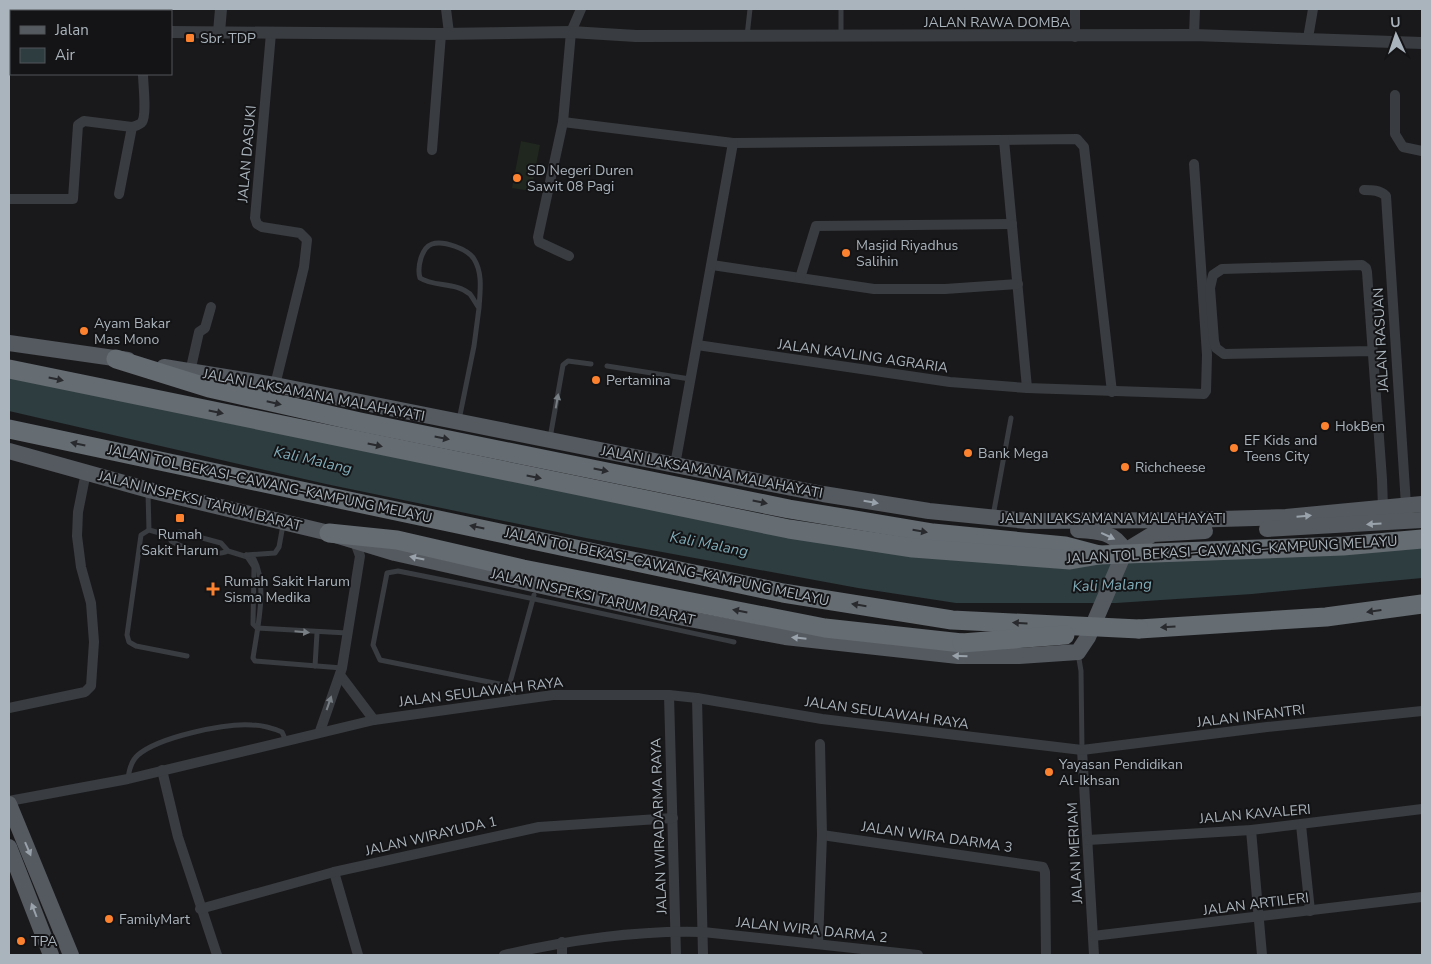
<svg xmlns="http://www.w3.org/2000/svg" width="1431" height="964" font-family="'Nunito Sans',sans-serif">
<rect width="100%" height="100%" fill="#19191b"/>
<path fill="#1f271e" d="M521,141L540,145L531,191L512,188Z"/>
<path fill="#2e3d40" d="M9,369L715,514L1070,560L1422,539V578L1252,594L1116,603H956L858,588L586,538L326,484L9,411Z"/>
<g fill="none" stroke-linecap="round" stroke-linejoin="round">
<g stroke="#393c40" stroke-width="5">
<path d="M841,9V36"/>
<path d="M747,36L750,9"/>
<path d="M607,366L690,379"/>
<path d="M459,420L474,346L479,308C476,304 473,298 470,294C456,282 434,287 420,278C417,268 421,248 432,244C443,240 468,249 474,259C483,273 480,292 479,308"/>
<path d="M550,438L563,365L568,361L591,364"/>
<path d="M148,493L149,530"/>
<path d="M993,516L1011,418"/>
<path d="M171,536L149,530L141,535L127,635L129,642L136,646L187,656"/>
<path d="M228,551L221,543L180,532L174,533L171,536V541C185,549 213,558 228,551L254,559C268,585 257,630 253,658L255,661L342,668"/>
<path d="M246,555L254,567L253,624L257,628"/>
<path d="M246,555L275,553L279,547L283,525"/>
<path d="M257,628L347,633"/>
<path d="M1078,653L1081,671L1082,750"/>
<path d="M315,666L317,633"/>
<path d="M509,686L534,595"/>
<path d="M515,700L509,686L380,660L373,645L387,573L398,571C510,593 622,618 734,642"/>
<path d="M128,779C129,770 131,761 138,755C159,737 225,723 252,725C263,725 272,728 282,732L286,741"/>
</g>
<g stroke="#393c40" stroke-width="10">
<path d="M446,9L449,33"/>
<path d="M1075,9V37"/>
<path d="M271,33L255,218L257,224L262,227L300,233L307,240L304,267L275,385"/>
<path d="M1194,35L1195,9"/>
<path d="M1308,38L1313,9"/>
<path d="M1395,95V134L1403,147L1422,151"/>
<path d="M563,122L733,143L1077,139L1084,147L1112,392"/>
<path d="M1004,140L1027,388"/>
<path d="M432,150L441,34"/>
<path d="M1364,190C1372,190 1380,190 1386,196L1406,505"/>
<path d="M119,194L132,127"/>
<path d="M9,199H73L78,125L84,121L132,127C135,126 140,125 142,122C147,114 143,84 143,74"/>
<path d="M569,256L539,242L538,237L563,122L571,32L581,9"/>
<path d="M712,265L874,289H945L1018,284"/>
<path d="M800,278L816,226L1012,224"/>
<path d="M697,345L950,382L1027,388L1204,394L1206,391L1207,355L1194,164"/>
<path d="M1372,351L1224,354L1216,348L1214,341L1210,288L1213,275L1222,269L1362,265L1366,268L1367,272L1382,479L1383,508"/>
<path d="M190,372L199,332L205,328L211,307"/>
<path d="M675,465L733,143"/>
<path d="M340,675L374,720"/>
<path d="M669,695L676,955"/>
<path d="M697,698L703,955"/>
<path d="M9,708L85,692L91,686L94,642L91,603L81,567L77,536L78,512L86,472"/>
<path d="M320,731L342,668L360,556L355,542"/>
<path d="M1082,750L1094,955"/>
<path d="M162,770L178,837L217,955"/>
<path d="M9,801L128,779L374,720L553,695H669L697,698L822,719L1082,750L1267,727L1422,711"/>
<path d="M1301,825L1310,911"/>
<path d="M1251,830L1262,955"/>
<path d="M822,835L1043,867L1045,872L1046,955"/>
<path d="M1088,840L1251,830L1422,809"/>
<path d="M334,872L358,955"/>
<path d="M200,909L334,872L539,827L673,818"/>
<path d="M1093,936L1422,897"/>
<path d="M562,942V955"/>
<path d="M818,944L822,835L820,744"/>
<path d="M504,955C569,940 636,930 703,932L918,955"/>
</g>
<g stroke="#393c40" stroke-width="12">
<path d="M9,29H11"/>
<path d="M171,32L441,34L571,32L636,36L1194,35L1422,43"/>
<path d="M219,32L221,9"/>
</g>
<g stroke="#555a60" stroke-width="16">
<path d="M9,343L128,360"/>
<path d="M164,367L275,385L675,465L823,494L929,511L1027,521L1186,520L1286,517L1422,504"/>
<path d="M9,451L149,490L329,533L395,553L684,618L785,637L958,656H1019L1078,652L1088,637L1125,551"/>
<path d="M1267,529L1422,520"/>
<path d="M1078,530C1098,531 1115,532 1125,551"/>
<path d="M1125,551L1153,534L1205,531"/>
<path d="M9,804L71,955"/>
<path d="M9,847L51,955"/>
</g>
<g stroke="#656c72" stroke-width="19">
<path d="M116,359L209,388L360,422L789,509L933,533L1065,546L1099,555"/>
<path d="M329,533L397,540L523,569L825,628L962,643"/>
<path d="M1139,629L1326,617L1422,604"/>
</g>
<g stroke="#656c72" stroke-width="19">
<path d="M9,369L789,529L913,548L1070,560L1099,555L1343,546L1422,539"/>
<path d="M9,429L783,593L952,620L1139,629"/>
<path d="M962,643L1065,635"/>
</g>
</g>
<defs><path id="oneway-solid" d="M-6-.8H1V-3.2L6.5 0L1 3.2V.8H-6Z" transform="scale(1.25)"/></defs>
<g fill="#282a2d">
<use href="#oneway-solid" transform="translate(56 379) rotate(12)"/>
<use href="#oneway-solid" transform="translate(274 403) rotate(13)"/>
<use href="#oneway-solid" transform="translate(216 412) rotate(12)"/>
<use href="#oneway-solid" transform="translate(442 438) rotate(11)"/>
<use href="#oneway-solid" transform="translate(78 444) rotate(-168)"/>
<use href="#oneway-solid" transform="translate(375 445) rotate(12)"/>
<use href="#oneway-solid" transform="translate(601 470) rotate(11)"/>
<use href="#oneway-solid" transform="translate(534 477) rotate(11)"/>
<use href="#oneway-solid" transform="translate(760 502) rotate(12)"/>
<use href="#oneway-solid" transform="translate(477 527) rotate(-168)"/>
<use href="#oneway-solid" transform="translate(920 531) rotate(10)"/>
<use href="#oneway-solid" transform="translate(859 605) rotate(-171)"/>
<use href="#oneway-solid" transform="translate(740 611) rotate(-169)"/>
<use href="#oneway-solid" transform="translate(1374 611) rotate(172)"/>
<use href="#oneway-solid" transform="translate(1020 623) rotate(-177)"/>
<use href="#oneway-solid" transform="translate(1168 627) rotate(176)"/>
</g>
<g fill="#777e84">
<use href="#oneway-solid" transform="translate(557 401) rotate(-80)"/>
<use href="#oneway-solid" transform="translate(302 632) rotate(5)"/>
<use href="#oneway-solid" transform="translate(329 703) rotate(-71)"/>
</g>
<g fill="#99a2aa">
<use href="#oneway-solid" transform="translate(871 502) rotate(10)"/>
<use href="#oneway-solid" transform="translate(1304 516) rotate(-5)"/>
<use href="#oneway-solid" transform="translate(1374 524) rotate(176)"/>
<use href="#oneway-solid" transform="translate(1108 536) rotate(25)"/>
<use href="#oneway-solid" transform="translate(417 558) rotate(-168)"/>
<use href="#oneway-solid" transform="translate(799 638) rotate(-174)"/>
<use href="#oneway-solid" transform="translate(960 656) rotate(-178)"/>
<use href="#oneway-solid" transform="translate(28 849) rotate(67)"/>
<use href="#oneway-solid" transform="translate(34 910) rotate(-111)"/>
</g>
<g fill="#fd822f" stroke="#141416" stroke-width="2">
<rect x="185" y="33" width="10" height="10" rx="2.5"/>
<circle cx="517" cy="178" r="5"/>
<circle cx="846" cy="253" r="5"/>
<circle cx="84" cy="331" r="5"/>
<circle cx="596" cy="380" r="5"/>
<circle cx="1325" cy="426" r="5"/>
<circle cx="1234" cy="448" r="5"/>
<circle cx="968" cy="453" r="5"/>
<circle cx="1125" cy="467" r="5"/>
<rect x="175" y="513" width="10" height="10" rx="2.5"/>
<path d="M210.5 581.5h5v5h5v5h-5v5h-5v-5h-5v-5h5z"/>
<circle cx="1049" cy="772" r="5"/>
<circle cx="109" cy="919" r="5"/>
<circle cx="21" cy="941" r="5"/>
</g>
<g text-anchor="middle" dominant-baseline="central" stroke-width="4" stroke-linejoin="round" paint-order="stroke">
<g font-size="14" fill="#aab4bc" stroke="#141416">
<text x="997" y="22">JALAN RAWA DOMBA</text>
<text transform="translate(247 154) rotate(-85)">JALAN DASUKI</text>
<text transform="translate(1381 340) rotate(-93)">JALAN RASUAN</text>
<text transform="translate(863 356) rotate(8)">JALAN KAVLING AGRARIA</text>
<text transform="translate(314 395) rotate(11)">JALAN LAKSAMANA MALAHAYATI</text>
<text transform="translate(712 472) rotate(11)">JALAN LAKSAMANA MALAHAYATI</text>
<text transform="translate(270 484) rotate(12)">JALAN TOL BEKASI–CAWANG–KAMPUNG MELAYU</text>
<text transform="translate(200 501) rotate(14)">JALAN INSPEKSI TARUM BARAT</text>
<text x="1113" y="518">JALAN LAKSAMANA MALAHAYATI</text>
<text transform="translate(1232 550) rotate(-3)">JALAN TOL BEKASI–CAWANG–KAMPUNG MELAYU</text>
<text transform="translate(667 567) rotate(12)">JALAN TOL BEKASI–CAWANG–KAMPUNG MELAYU</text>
<text transform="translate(593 597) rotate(13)">JALAN INSPEKSI TARUM BARAT</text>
<text transform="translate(481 692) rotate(-7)">JALAN SEULAWAH RAYA</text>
<text transform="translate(887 713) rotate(8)">JALAN SEULAWAH RAYA</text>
<text transform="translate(1251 716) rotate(-7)">JALAN INFANTRI</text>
<text transform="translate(1255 814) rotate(-5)">JALAN KAVALERI</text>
<text transform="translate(659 826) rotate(-92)">JALAN WIRADARMA RAYA</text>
<text transform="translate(431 836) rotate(-13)">JALAN WIRAYUDA 1</text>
<text transform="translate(937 837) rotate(8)">JALAN WIRA DARMA 3</text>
<text transform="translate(1075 853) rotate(-93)">JALAN MERIAM</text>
<text transform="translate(1256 904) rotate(-7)">JALAN ARTILERI</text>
<text transform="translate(812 930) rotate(6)">JALAN WIRA DARMA 2</text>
</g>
<g font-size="14" fill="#aab4bc" stroke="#141416" text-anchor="start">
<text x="200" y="38">Sbr. TDP</text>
<text x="527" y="170">SD Negeri Duren<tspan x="527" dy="16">Sawit 08 Pagi</tspan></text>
<text x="856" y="245">Masjid Riyadhus<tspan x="856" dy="16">Salihin</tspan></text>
<text x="94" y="323">Ayam Bakar<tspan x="94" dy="16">Mas Mono</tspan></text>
<text x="606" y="380">Pertamina</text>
<text x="1335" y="426">HokBen</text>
<text x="1244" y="440">EF Kids and<tspan x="1244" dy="16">Teens City</tspan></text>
<text x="978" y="453">Bank Mega</text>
<text x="1135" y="467">Richcheese</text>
<text x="180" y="534" text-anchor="middle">Rumah<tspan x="180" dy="16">Sakit Harum</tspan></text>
<text x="224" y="581">Rumah Sakit Harum<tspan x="224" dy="16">Sisma Medika</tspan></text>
<text x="1059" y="764">Yayasan Pendidikan<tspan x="1059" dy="16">Al-Ikhsan</tspan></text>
<text x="119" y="919">FamilyMart</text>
<text x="31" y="941">TPA</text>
</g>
<g font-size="15" font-style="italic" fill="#80acb8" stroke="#141416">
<text transform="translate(313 460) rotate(13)">Kali Malang</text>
<text transform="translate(709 544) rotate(11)">Kali Malang</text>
<text transform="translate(1112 585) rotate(-2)">Kali Malang</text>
</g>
</g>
<rect width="1431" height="964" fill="none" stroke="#aab4bc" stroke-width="20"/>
<rect x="10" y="10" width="162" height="65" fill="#141416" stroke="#505458"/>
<rect x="20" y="26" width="25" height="8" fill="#555a60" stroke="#505458"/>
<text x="55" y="35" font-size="15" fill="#aab4bc">Jalan</text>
<rect x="20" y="48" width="25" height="15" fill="#2e3d40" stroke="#505458"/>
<text x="55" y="60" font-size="15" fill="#aab4bc">Air</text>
<g transform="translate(1396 35) rotate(357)" stroke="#141416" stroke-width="4" paint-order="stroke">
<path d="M0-4L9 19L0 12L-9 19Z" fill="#aab4bc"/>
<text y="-8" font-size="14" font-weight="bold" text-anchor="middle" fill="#aab4bc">U</text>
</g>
</svg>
